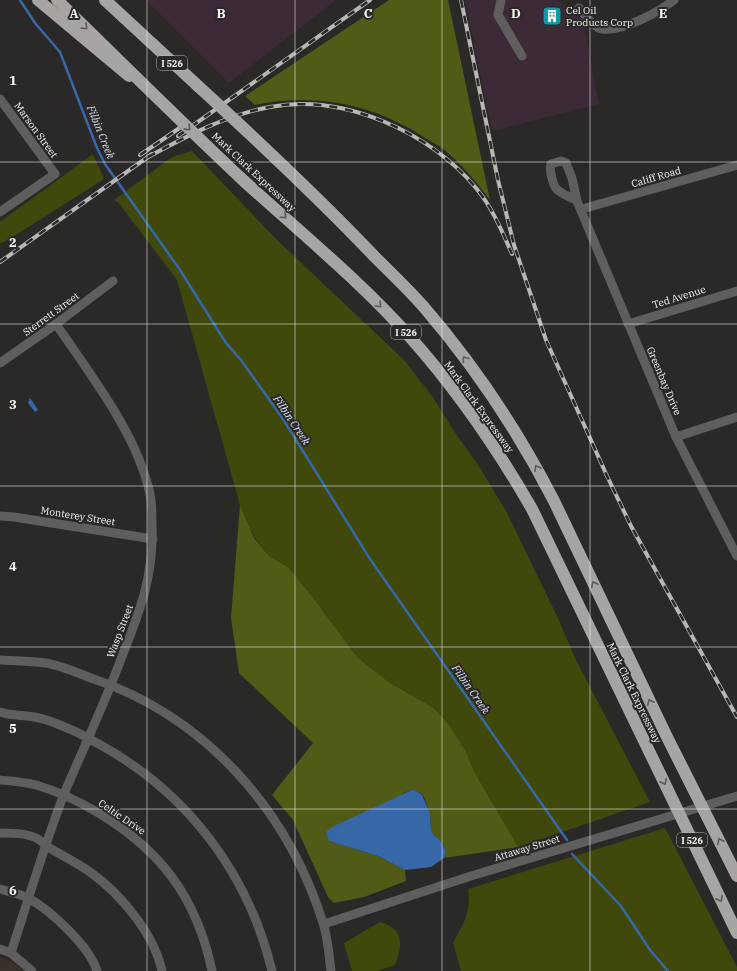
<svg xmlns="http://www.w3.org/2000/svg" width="737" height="971" font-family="'IBM Plex Serif',serif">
<rect width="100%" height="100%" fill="#2b2927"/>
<path fill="#39322c" d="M0,957L15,964L23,971H0Z"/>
<g fill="#3c2b36">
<path d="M146,0H336L229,83Z"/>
<path d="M465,0H557L583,20L599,104L492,131Z"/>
</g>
<g fill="#40480c">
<path d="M192,151L276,239L404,360L432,396L456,434L480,468L506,511L557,616L576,660L650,802L518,847L475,773L466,752L450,726L434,708L390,683L358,658L308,591L288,567L270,557L254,537L240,505L177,280L118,202L114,200L172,157Z"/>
<path d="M93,154L104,179L11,238L1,243L0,242V222Z"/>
<path d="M665,828L737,967V971H461L453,943C464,922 471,914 468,889Z"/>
<path d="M380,922C404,929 403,945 395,965L377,971H352L344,943Z"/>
</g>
<g fill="#525b15">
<path d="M389,0H448L490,200C477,183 464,167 447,152C439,145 428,140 419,134C369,103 312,93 255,105L245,96Z"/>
<path d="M240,505L254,538L270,557L288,567L308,591L358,658L390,683L434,708L450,726L466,752L475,773L518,847L444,858L446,851L440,840L435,836L431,831L430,813L423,795L414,789L404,793L329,841L378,856L405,870L406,881L364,897L334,903L328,897L293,820L272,795L313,743L239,673L231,618Z"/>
</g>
<g fill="#3668a7">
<path d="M30,398L38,410L35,412L28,403Z"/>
<path d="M414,789L422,795L430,813L431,831L435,836L440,840L446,851L444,858L431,867L405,870L378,856L329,841L326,832L334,826Z"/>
</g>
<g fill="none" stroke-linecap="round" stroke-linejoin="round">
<g stroke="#3668a7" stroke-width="2.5">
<path d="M20,0L35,23L60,52L97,148L105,164L180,270L226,343L241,360L283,419L370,559L567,840"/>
<path d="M572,854L621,906L650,950L668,971"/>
</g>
<g stroke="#5f5d5d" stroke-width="9">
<path d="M501,0L498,15L522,56"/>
<path d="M579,8C585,14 593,28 602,29C622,32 659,12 674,0"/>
<path d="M0,99L55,174L0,212"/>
<path d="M577,201C571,197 564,195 559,191C553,188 549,170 551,164L561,161L566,163L572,178L577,201L676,437L737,556"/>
<path d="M582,209L737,165"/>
<path d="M628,324L737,291"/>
<path d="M0,363L56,324L113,281"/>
<path d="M676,437L737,417"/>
<path d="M0,516L14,517L153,539"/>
<path d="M0,660C15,661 30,661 45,663C61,665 79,674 94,679C207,718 288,811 323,923C328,938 329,956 331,971"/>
<path d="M0,712C9,715 17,715 27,716C41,717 54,722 67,728C78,732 87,738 97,743C186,791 248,872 272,971"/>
<path d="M0,780C12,781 25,782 36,785C57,791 78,801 97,812C161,850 197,898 212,971"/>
<path d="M0,833C12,833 25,833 36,838C42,841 47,847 53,850C65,857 79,864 90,872C121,894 154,934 162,971"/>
<path d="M0,889C9,892 21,894 30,899C51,911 90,947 97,971"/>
<path d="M324,924L471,876L737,796"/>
<path d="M0,949L11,953L32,971"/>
<path d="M11,953C28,900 44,846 64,794C83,749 104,705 121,659C140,611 154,577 152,524C152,514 152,504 150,494C137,434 90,374 56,324"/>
</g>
<g stroke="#a7a4a2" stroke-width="12">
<path d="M38,0L129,76"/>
<path d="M105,0L198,86"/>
</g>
<g stroke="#b9b7b5" stroke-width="4">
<g id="rail">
<path d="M461,0L498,180L514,245L546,340L607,476L631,526L737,717"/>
<path d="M178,136L370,0"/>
<path d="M140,155L181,127"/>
<path d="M148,157C187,136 226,115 270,107C343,93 430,132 476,188C492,207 502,231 512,254"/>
<path d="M0,262L152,154"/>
</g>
</g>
<use href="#rail" stroke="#2b2927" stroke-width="2.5" stroke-dasharray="8" stroke-linecap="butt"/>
<g stroke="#a7a4a2" stroke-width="12">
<path d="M57,0C119,60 181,122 244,181C300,232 360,281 410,337C457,390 497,448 532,509L737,933"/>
<path d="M198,86C258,141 318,197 374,256C390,272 407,288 423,306C474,365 518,431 554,501L667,737L737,876"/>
</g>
</g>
<defs><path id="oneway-chevron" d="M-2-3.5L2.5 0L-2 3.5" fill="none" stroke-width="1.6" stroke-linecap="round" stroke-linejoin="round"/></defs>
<g stroke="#5d5a58">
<use href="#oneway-chevron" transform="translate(85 27) rotate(44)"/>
<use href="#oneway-chevron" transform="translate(188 128) rotate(44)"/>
<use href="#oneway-chevron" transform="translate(284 216) rotate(42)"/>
<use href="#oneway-chevron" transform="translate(379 305) rotate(45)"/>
<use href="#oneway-chevron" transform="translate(465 359) rotate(-127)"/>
<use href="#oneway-chevron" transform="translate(537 468) rotate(-120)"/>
<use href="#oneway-chevron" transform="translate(594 584) rotate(-116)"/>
<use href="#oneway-chevron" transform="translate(650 702) rotate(-116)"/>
<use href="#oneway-chevron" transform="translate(664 782) rotate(64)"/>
<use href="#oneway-chevron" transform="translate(720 841) rotate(-117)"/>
<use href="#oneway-chevron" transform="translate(720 899) rotate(64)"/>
</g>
<path fill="none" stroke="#f6f4f3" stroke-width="1" stroke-opacity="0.55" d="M147,0V971M295,0V971M442,0V971M590,0V971M0,162H737M0,324H737M0,486H737M0,647H737M0,809H737"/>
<defs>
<g id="building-square" transform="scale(1)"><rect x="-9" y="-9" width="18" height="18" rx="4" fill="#0f9aa8" stroke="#2b2927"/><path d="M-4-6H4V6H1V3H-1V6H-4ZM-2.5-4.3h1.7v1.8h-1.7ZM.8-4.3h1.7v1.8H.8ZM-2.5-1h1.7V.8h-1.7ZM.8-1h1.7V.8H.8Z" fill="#fff"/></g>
</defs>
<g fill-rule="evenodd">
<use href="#building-square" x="552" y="16"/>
</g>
<g text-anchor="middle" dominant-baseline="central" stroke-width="4" stroke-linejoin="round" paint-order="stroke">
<g fill="#2b2927" stroke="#b9b7b6" stroke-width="1">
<rect x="157" y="56" width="30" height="14" rx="3"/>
<rect x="391" y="325" width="30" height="14" rx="3"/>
<rect x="677" y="833" width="30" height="14" rx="3"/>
</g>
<g font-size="9" font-weight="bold" fill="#f6f4f3">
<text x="172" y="63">I 526</text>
<text x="406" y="332">I 526</text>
<text x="692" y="840">I 526</text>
</g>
<g font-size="10" fill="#f6f4f3" stroke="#2b2927" text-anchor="start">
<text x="566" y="10">Cel Oil<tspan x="566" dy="12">Products Corp</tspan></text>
</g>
<g font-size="10" fill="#f6f4f3" stroke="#2b2927">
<text transform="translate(36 130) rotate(54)">Marson Street</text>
<text transform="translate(254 172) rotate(43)">Mark Clark Expressway</text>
<text transform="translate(656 177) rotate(-16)">Califf Road</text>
<text transform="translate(679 297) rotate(-17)">Ted Avenue</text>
<text transform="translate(51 314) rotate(-36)">Sterrett Street</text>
<text transform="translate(664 381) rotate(67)">Greenbay Drive</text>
<text transform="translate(479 407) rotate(54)">Mark Clark Expressway</text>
<text transform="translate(78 516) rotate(9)">Monterey Street</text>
<text transform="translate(120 631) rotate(-69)">Wasp Street</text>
<text transform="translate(634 693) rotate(64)">Mark Clark Expressway</text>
<text transform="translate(122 817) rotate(34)">Celtic Drive</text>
<text transform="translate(527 848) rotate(-17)">Attaway Street</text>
</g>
<g font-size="11" font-style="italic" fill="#d4e2f4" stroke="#2b2927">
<text transform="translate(101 132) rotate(68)">Filbin Creek</text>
<text transform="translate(292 420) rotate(56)">Filbin Creek</text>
<text transform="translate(471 689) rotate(55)">Filbin Creek</text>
</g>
</g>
<g font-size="13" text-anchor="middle" font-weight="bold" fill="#f6f4f3" stroke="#2b2927" stroke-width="4" stroke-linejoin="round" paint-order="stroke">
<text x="74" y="18">A</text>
<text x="221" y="18">B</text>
<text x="368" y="18">C</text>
<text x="516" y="18">D</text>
<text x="663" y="18">E</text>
<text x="13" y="85">1</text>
<text x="13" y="247">2</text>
<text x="13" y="409">3</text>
<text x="13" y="571">4</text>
<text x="13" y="733">5</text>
<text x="13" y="895">6</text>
</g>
</svg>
